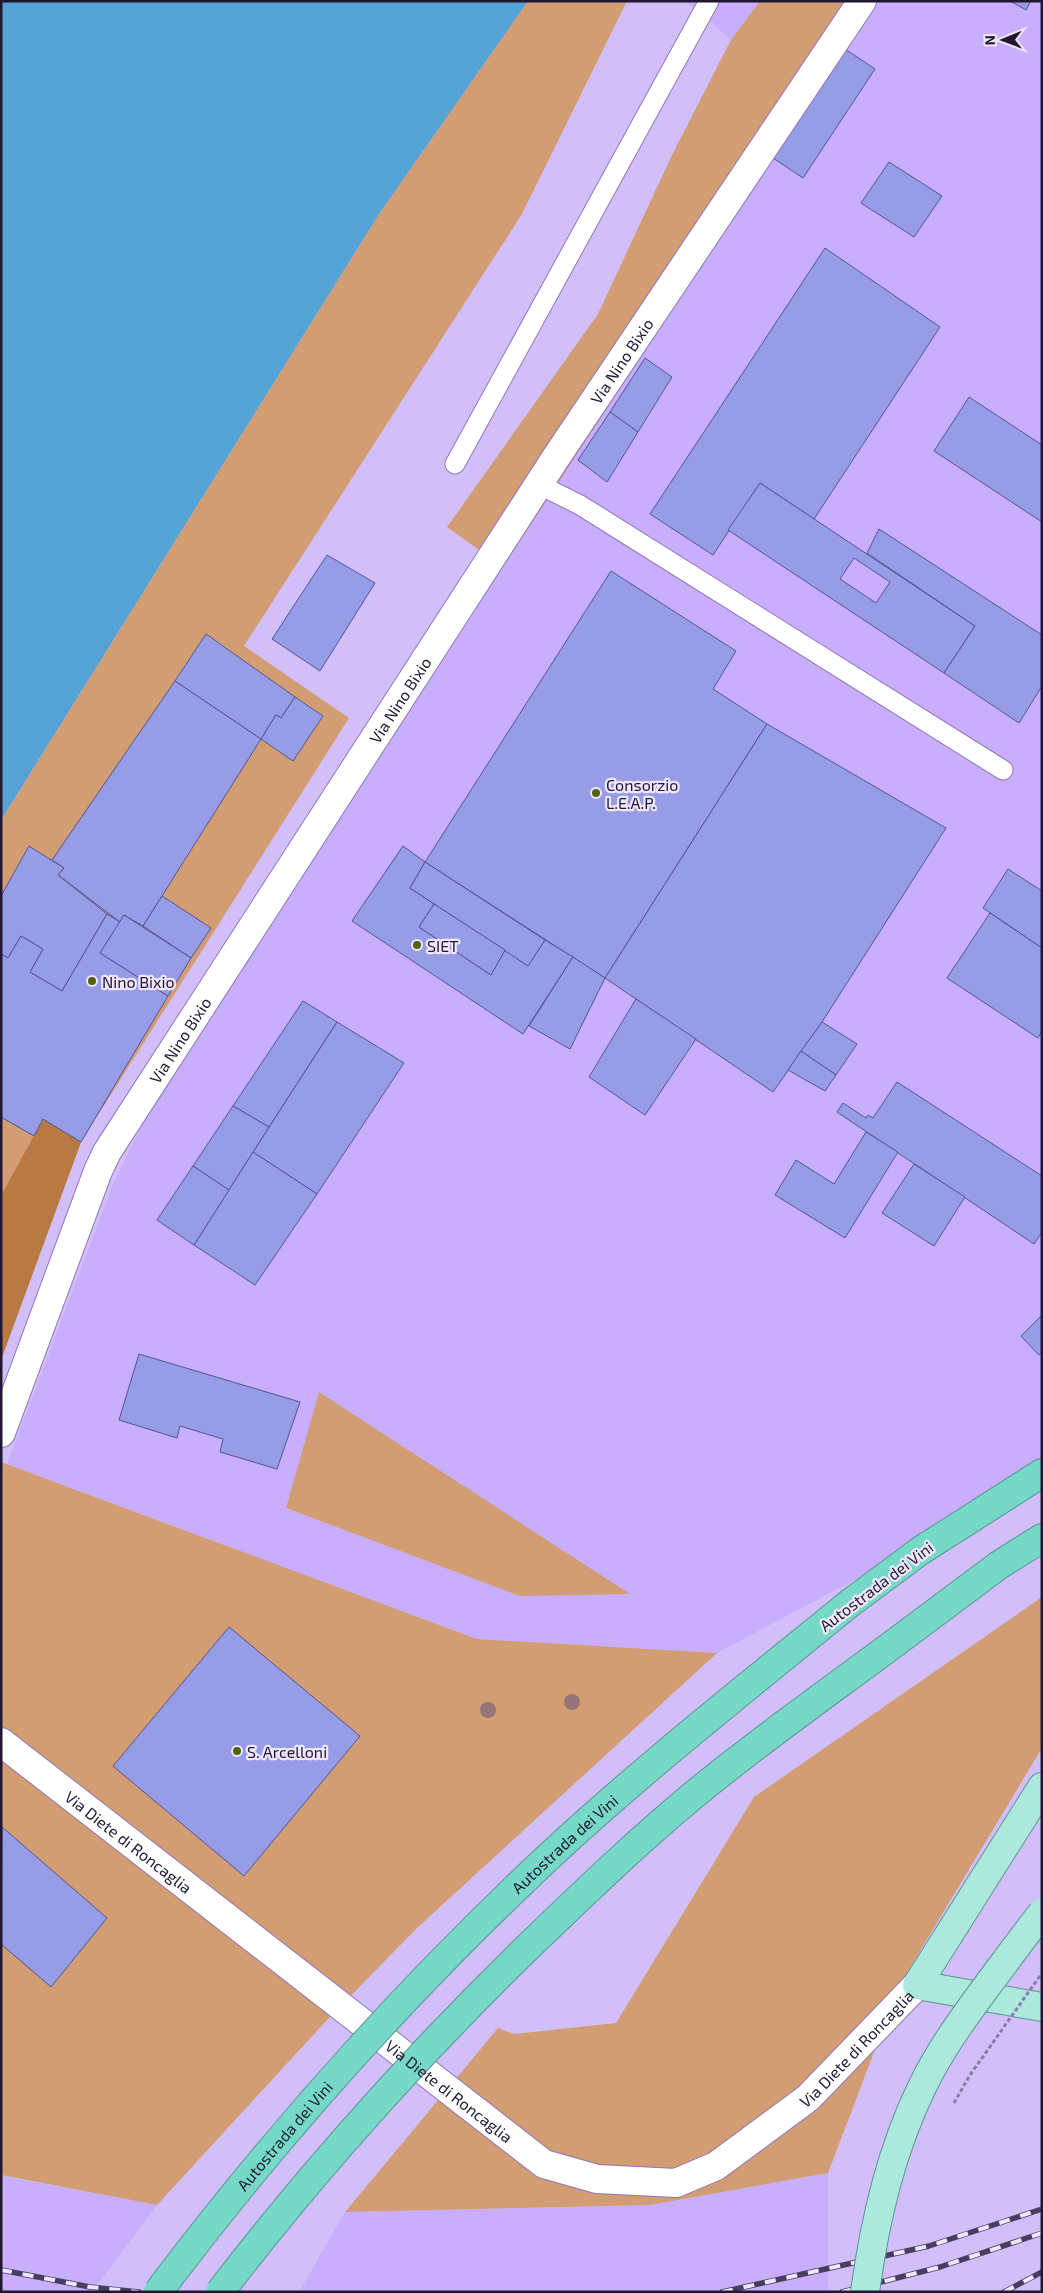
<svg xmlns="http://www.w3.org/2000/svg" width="1043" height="2293" font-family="'Exo 2',sans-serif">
<rect width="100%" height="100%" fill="#d2bff9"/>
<g fill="#c9aefd">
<path d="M686,1H760L731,40Z"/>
<path d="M874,1H1042V1480L717,1653L477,1639L7,1464L115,1179L165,1080Z"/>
<path d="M828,2173V2292H299L345,2212L650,2205Z"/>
<path d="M1,2175L19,2179L157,2205L92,2292H1Z"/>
</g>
<g fill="#d29d73">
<path d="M528,1H627L522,214L244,646L349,718L81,1142L1,1360V820L379,214Z"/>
<path d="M760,1H874L503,567L447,527L598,314L672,155L731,40Z"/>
<path d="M319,1392L630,1594L520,1596L286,1508Z"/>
<path d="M1,1462L477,1639L717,1653L417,1928L328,2019L157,2205L1,2175Z"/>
<path d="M1042,1597V1748L900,1984L828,2173L650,2205L345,2212L498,2028L514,2034L616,2023L754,1797Z"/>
</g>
<path fill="#b97942" d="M43,1119L81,1142L1,1360V1196Z"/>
<path fill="#55a2d4" d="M1,1H528L379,214L1,820Z"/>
<g fill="#979ce6" stroke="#515495" fill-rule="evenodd">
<path d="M1010,1H1031L1026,10Z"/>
<path d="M845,49L875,69L803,178L773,158Z"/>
<path d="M889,162L942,196L914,237L861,203Z"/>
<path d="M825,248L940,327L814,519L760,483L713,555L650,514Z"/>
<path d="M645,358L672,377L638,432L610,412Z"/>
<path d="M969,397L1042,445V522L934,451Z"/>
<path d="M610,412L638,432L607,482L578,460Z"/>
<path d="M760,483L975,626L944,673L728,530ZM854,558L890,582L876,603L840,579Z"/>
<path d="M879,529L1042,635V686L1019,723L944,673L975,626L867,553Z"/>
<path d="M327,555L375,583L320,671L272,639Z"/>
<path d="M611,571L736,651L713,689L767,724L605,978L425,862Z"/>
<path d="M206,634L295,697L281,718L276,715L261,739L175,681Z"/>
<path d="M175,681L261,739L143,926L124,915L120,922L58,875L64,868L52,860Z"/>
<path d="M295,697L323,716L293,761L261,739L276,715L281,718Z"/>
<path d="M767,724L946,828L822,1022L773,1092L605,978Z"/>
<path d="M29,846L64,868L58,875L107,914L62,991L30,972L43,949L21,936L8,958L1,954V896Z"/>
<path d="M403,846L425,862L410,888L434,904L419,927L491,975L505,950L528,966L545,940L573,957L523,1034L352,921Z"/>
<path d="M425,862L545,940L528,966L410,888Z"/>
<path d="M1008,869L1042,891V948L983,908Z"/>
<path d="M162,896L211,928L191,958L143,926Z"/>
<path d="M434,904L505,950L491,975L419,927Z"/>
<path d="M990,913L1042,948V1031L1038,1038L947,978Z"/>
<path d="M107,914L120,922L100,953L168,996L81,1142L43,1119L34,1136L1,1117V954L8,958L21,936L43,949L30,972L62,991Z"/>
<path d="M124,915L191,958L168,996L100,953Z"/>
<path d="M573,957L605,978L570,1049L529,1026Z"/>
<path d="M636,999L696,1039L645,1115L589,1077Z"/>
<path d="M303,1001L337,1022L269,1127L233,1106Z"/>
<path d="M337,1022L404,1063L317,1194L253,1152Z"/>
<path d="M822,1022L857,1044L836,1075L801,1051Z"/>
<path d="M801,1051L836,1075L825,1091L788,1070Z"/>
<path d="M897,1082L1042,1176V1232L1034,1244L837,1112L843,1103L866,1118L868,1115L873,1118Z"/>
<path d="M233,1106L269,1127L229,1190L193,1166Z"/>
<path d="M866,1132L898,1152L845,1238L775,1195L796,1160L834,1184Z"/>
<path d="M253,1152L317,1194L255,1285L194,1245Z"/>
<path d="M914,1164L965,1197L934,1246L882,1213Z"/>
<path d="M193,1166L229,1190L194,1245L157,1220Z"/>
<path d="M1042,1315V1352L1039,1355L1021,1336Z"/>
<path d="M139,1354L300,1402L277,1469L220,1452L223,1439L180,1426L177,1438L119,1420Z"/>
<path d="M229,1627L360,1736L244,1876L113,1766Z"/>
<path d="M2,1827L107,1918L51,1987L1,1944Z"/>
</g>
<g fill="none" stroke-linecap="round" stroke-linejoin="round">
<g stroke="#8f77bb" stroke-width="21">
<g id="lane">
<path d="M455,464L709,1"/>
<path d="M540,485L580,505L1003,770"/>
</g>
</g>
<g stroke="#8f77bb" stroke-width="30">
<g id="street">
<path id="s1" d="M1,1433L98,1171L107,1152L555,459L862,1"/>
<path id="s2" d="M1,1742L544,2164L597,2179L676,2183L716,2166L808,2098L917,1985"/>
</g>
</g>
<g stroke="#589492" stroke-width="30">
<path id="primary" d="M1042,1787L917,1985L1042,2007"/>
</g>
<g stroke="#589492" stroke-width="30">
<g id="highway">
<path d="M850,1603L920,1551L1042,1473"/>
<path d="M896,1642L999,1565L1042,1538"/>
</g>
</g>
<use href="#lane" stroke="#fff" stroke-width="19"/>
<use href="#street" stroke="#fff" stroke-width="28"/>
<use href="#primary" stroke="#ade8dd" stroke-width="28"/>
<use href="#highway" stroke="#76d8c6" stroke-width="28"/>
<g stroke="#4a3e60" stroke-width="5.5">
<g id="rail">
<path d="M1,2270L90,2287L139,2292"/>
<path d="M722,2292L929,2246L1042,2209"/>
<path d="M842,2292L940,2267L1042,2233"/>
<path d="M1004,2292L1042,2272"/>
</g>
</g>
<use href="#rail" stroke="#eee7fd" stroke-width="4" stroke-dasharray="11" stroke-linecap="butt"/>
<g stroke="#589492" stroke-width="30" stroke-linecap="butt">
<path id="primary-bridge" d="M865,2292C875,2220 891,2150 923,2085C940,2050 964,2017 987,1986C1005,1962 1023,1937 1042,1913"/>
</g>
<g stroke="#589492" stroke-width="30" stroke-linecap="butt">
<g id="highway-bridge">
<path id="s3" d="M158,2292C274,2138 402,1995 542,1863C640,1771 746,1688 850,1603"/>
<path d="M220,2292C315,2168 420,2052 532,1943C585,1892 639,1840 696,1793C760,1740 829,1692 896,1642"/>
</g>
</g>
<path stroke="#8a7ba8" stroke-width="3" stroke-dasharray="4 2.5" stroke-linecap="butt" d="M954,2103L970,2075L1042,1973"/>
<use href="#primary-bridge" stroke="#ade8dd" stroke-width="28"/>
<use href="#highway-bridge" stroke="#76d8c6" stroke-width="28"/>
</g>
<g fill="#967578">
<circle cx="572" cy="1702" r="8"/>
<circle cx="488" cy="1710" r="8"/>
</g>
<g fill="#536206" stroke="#eee7fd" stroke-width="2">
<circle cx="596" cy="793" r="5"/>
<circle cx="417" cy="945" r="5"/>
<circle cx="92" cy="981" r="5"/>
<circle cx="237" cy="1751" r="5"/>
</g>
<g text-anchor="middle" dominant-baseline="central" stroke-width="4.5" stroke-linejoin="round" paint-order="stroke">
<g font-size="16" fill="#211732" stroke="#eee7fd">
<text stroke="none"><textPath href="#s1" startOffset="1244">Via Nino Bixio</textPath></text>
<text stroke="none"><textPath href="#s1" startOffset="839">Via Nino Bixio</textPath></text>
<text stroke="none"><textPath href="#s1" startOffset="434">Via Nino Bixio</textPath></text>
<text transform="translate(876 1586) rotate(-37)">Autostrada dei Vini</text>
<text stroke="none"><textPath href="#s2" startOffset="162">Via Diete di Roncaglia</textPath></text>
<text stroke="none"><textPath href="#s3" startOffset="606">Autostrada dei Vini</textPath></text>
<text stroke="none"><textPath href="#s2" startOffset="1049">Via Diete di Roncaglia</textPath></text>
<text stroke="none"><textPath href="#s2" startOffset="568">Via Diete di Roncaglia</textPath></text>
<text stroke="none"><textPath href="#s3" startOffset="201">Autostrada dei Vini</textPath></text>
</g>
<g font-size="16" fill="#211732" stroke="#eee7fd" text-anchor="start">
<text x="606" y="784">Consorzio<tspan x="606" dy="18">L.E.A.P.</tspan></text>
<text x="427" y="945">SIET</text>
<text x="102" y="981">Nino Bixio</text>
<text x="247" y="1751">S. Arcelloni</text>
</g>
</g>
<rect width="1043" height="2293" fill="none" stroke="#211732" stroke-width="5"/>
<g transform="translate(1003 40) rotate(269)" stroke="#eee7fd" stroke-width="4" paint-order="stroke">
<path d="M0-4L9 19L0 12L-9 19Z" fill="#211732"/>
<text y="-8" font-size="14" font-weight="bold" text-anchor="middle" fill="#211732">N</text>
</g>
</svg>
